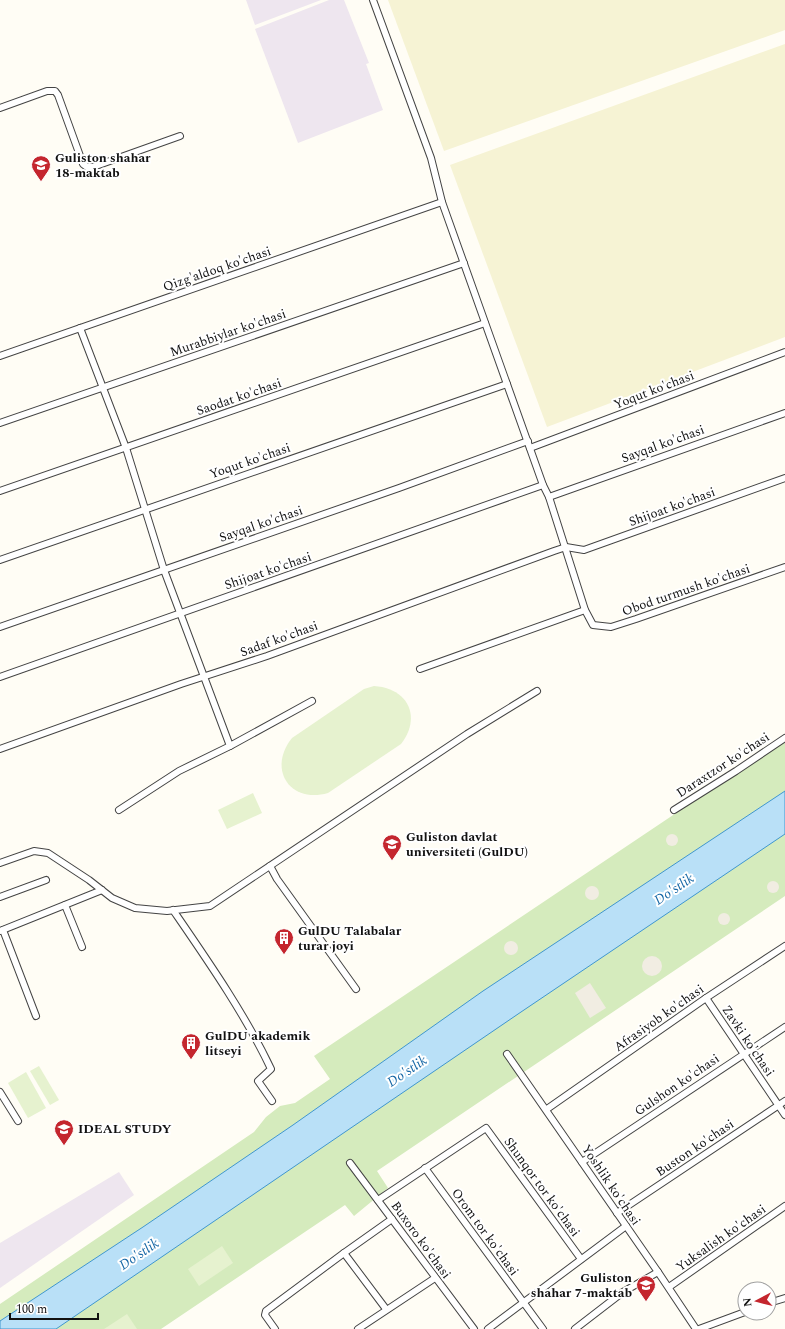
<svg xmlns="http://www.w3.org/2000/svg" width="785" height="1329" font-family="Spectral,serif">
<rect width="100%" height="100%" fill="#fffdf5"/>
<g fill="#eee6ef">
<path d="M246,0H321L255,25Z"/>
<path d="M329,0H344L369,63L366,64L383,110L298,143L255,29Z"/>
<path d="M119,1172L134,1195L0,1288V1243Z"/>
</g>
<g fill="#f6f3d4">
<path d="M388,0H785V30L444,151Z"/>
<path d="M785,44V337L547,427L450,165Z"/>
</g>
<path fill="#d5ebbd" d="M785,740V896L377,1171L388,1188L354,1216L345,1205L161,1329H0V1304L254,1132L266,1117L280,1106L295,1103L330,1079L314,1056Z"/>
<g fill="#e6f2cf">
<path d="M374,686C408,688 422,717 401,744L328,793C290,804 267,769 292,738L364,689Z"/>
<path d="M253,793L262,813L227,829L218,810Z"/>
<path d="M39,1066L59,1100L50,1105L30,1071Z"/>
<path d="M26,1072L46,1108L28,1118L8,1083Z"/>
<path d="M222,1246L233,1263L199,1286L188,1269Z"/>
<path d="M127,1314L137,1329H104Z"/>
</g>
<g fill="#f1ede2">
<circle cx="672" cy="840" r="6"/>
<circle cx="773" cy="887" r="6"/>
<circle cx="592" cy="893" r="7"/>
<circle cx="724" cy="919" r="6"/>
<circle cx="511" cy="948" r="7"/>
<circle cx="652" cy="966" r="10"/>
<path d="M590,983L606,1008L590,1018L575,993Z"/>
</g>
<path fill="#b9e0f7" stroke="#3f96cf" d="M785,791V834L521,1012L56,1329H0V1321L143,1227L293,1125L483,991Z"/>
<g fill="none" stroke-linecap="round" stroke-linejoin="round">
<g stroke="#444" stroke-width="8">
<g id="minor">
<path d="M373,0L431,158L442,202L543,485L549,497L585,610L593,625L611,627L636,619L785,567"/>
<path d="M0,108L47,91H55L58,95L83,164L87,167H93L180,136"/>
<path d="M80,328L126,448L164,570L230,746L312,701"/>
<path d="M0,356L442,202"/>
<path d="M0,423L464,263"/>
<path d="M530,448L785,352"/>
<path d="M0,491L485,323"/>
<path d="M549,497L785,413"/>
<path d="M0,560L507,384"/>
<path d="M0,627L399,488L528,441"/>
<path d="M420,669L585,610"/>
<path d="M0,677L543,485"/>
<path d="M0,749L181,684L267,656L554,551L566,547L584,550L785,478"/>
<path d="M119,810L179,771L230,746"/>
<path d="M674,810L736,771L785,738"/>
<path d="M0,863L34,851L48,853L89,880L112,898L135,908L167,911L210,906L467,734L537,691"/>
<path d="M270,866L277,879L356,989"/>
<path d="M0,897L46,880"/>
<path d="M65,905L82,947"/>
<path d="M173,910C208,961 245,1014 271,1069L258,1081L272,1101"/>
<path d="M3,930L36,1016"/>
<path d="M0,931L102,890"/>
<path d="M706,998L785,1115"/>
<path d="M507,1054L658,1272L696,1329"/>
<path d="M0,1092L18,1121"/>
<path d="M547,1109L706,998L785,946"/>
<path d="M582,1162L785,1027"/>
<path d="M350,1163L474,1329"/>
<path d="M425,1168L543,1329"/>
<path d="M378,1200L486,1128L581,1259"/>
<path d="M617,1213L785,1101"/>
<path d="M669,1287L785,1206"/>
<path d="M769,1303L785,1298"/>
<path d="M386,1309L344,1253L392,1219"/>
<path d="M275,1329L265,1315L266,1311L344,1253"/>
<path d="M358,1329L435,1278"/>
<path d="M488,1329L626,1226"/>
<path d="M575,1329L623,1292L658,1272"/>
<path d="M699,1329L745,1312"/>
</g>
</g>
<use href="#minor" stroke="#fff" stroke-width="6"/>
</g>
<defs>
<g id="school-pin" transform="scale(1)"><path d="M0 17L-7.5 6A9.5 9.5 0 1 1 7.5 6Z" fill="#c4262e" stroke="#fff"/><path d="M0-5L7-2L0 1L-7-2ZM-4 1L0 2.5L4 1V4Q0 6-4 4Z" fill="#fff"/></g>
<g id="university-pin" transform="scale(1)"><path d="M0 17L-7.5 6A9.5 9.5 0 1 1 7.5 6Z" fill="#c4262e" stroke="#fff"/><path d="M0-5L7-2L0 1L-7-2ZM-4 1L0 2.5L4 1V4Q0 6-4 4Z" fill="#fff"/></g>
<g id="building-pin" transform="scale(1)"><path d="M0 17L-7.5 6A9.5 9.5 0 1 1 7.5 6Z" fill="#c4262e" stroke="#fff"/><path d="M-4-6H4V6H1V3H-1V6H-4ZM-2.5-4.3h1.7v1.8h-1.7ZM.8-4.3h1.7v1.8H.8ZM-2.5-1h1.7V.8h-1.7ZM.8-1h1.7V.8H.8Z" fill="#fff"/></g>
</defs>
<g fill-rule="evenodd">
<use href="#school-pin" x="41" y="165"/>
<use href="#university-pin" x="392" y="844"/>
<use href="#building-pin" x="284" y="938"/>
<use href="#building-pin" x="191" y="1043"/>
<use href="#school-pin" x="64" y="1129"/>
<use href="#school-pin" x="646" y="1285"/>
</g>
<g text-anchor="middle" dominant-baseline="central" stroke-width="4" stroke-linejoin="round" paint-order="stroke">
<g font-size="13" font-weight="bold" fill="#111" stroke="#fff" text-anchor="start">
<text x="55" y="158">Guliston shahar<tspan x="55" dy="15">18-maktab</tspan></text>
<text x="406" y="837">Guliston davlat<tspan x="406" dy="15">universiteti (GulDU)</tspan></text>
<text x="298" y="931">GulDU Talabalar<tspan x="298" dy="15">turar joyi</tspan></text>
<text x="205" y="1036">GulDU akademik<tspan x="205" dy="15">litseyi</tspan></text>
<text x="78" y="1129">IDEAL STUDY</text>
<text x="632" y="1278" text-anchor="end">Guliston<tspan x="632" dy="15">shahar 7-maktab</tspan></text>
</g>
<g font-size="13" fill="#111" stroke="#fff">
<text transform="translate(217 269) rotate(-19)">Qizg'aldoq ko'chasi</text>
<text transform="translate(228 333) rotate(-19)">Murabbiylar ko'chasi</text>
<text transform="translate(654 390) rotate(-21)">Yoqut ko'chasi</text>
<text transform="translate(239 397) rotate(-19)">Saodat ko'chasi</text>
<text transform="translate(663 444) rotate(-20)">Sayqal ko'chasi</text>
<text transform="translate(250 461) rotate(-19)">Yoqut ko'chasi</text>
<text transform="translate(672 507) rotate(-20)">Shijoat ko'chasi</text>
<text transform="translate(261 524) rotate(-19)">Sayqal ko'chasi</text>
<text transform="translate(268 571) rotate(-19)">Shijoat ko'chasi</text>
<text transform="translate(686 590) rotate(-19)">Obod turmush ko'chasi</text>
<text transform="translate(279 639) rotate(-20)">Sadaf ko'chasi</text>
<text transform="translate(723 765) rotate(-33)">Daraxtzor ko'chasi</text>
<text transform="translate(659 1018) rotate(-35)">Afrasiyob ko'chasi</text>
<text transform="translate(748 1041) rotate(56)">Zavki ko'chasi</text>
<text transform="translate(677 1085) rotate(-34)">Gulshon ko'chasi</text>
<text transform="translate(695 1148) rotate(-34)">Buston ko'chasi</text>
<text transform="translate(611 1185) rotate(56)">Yoshlik ko'chasi</text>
<text transform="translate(542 1187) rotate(54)">Shunqor tor ko'chasi</text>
<text transform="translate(485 1232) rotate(54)">Orom tor ko'chasi</text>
<text transform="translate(721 1238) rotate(-35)">Yuksalish ko'chasi</text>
<text transform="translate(421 1240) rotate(54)">Buxoro ko'chasi</text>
</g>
<g font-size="14" font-style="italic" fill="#1768a6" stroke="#fff">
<text transform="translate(674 889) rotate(-34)">Do'stlik</text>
<text transform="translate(407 1071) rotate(-34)">Do'stlik</text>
<text transform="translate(139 1254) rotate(-34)">Do'stlik</text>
</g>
</g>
<g transform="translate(757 1301) rotate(263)"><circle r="19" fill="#ffffff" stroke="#a0a0a0"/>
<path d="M0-3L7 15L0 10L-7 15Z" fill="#c4262e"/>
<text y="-6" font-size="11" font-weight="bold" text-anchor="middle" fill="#111111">N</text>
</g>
<path d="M10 1313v6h88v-6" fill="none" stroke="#111111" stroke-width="2"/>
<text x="16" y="1313" font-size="12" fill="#111111" stroke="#ffffff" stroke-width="3" paint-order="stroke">100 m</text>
</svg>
